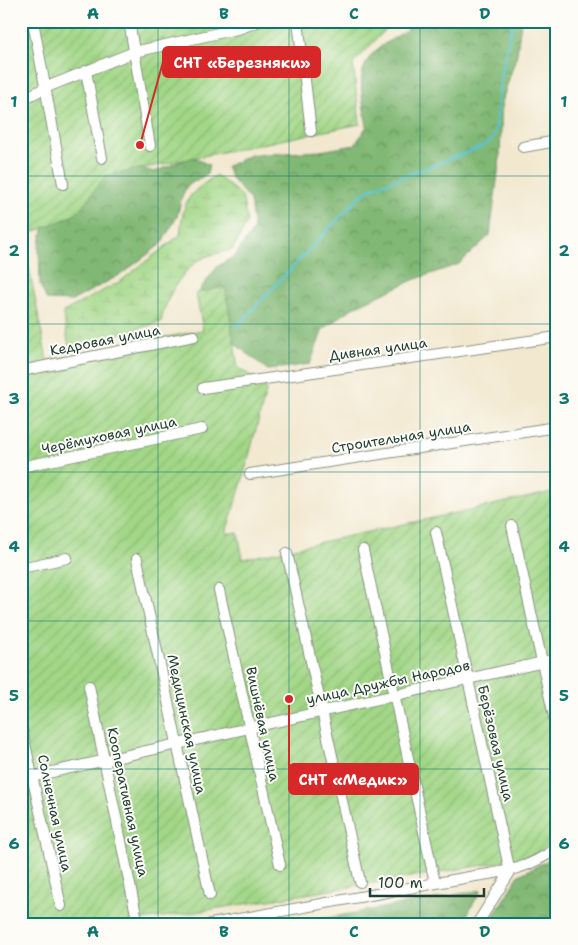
<svg xmlns="http://www.w3.org/2000/svg" width="578" height="945" font-family="'Shantell Sans',sans-serif">
<defs>
<pattern id="forest-crowns" width="20" height="18" patternUnits="userSpaceOnUse" patternTransform="scale(1.25)"><rect width="20" height="18" fill="#81b874"/><path d="M2 6a3 3 0 1 1 6 0M12 15a3 3 0 1 1 6 0" fill="none" stroke="#699760"/></pattern>
<pattern id="wetland-marsh" width="20" height="14" patternUnits="userSpaceOnUse" patternTransform="scale(1.25)"><rect width="20" height="14" fill="#a2d787"/><path d="M1 5h8M5 5V1M11 12h8M15 12V8" fill="none" stroke="#8bb975"/></pattern>
<pattern id="garden-furrows" width="10" height="10" patternUnits="userSpaceOnUse" patternTransform="scale(1.25)"><rect width="10" height="10" fill="#a2d787"/><path d="M-1 1l2-2M0 10L10 0M9 11l2-2" fill="none" stroke="#8bb975"/></pattern>
</defs>
<rect width="100%" height="100%" fill="#fdfcf7"/>
<filter id="ink" filterUnits="userSpaceOnUse"><feTurbulence type="fractalNoise" baseFrequency=".02" numOctaves="2"/><feDisplacementMap in="SourceGraphic" scale="10" xChannelSelector="R" yChannelSelector="G"/><feConvolveMatrix kernelMatrix="1 2 1 2 8 2 1 2 1" color-interpolation-filters="sRGB"/></filter>
<filter id="wash" filterUnits="userSpaceOnUse"><feTurbulence type="fractalNoise" baseFrequency=".0096" numOctaves="4" result="noise"/><feDisplacementMap in="SourceGraphic" scale="20" xChannelSelector="R" yChannelSelector="G"/><feGaussianBlur stdDeviation="1.12" result="paint"/><feColorMatrix in="noise" values="0 0 0 0 0 0 0 0 0 0 0 0 0 0 0 0 0 1.4 0 .05"/><feComposite in="paint" operator="in"/></filter>
<g filter="url(#wash)">
<rect width="100%" height="100%" fill="#f2e8cf"/>
<g fill="url(#forest-crowns)" stroke="#507a54">
<path d="M418,21H521L517,54L502,101L500,157L490,235L459,264L413,280L354,307L323,329L310,364L268,370L224,335L197,300L201,288L218,266L235,256L254,229L250,200L232,179L226,167L250,155L320,151L355,145L367,126C362,96 352,65 383,45C395,37 407,31 418,21Z"/>
<path d="M192,157L209,165L207,174L187,186L182,196L177,217L161,244L123,273L72,301L47,300L40,285L39,247L43,230L71,194L99,168L137,167L154,172Z"/>
<path d="M557,856V924H488L519,875Z"/>
<path d="M481,890L462,924H294Z"/>
</g>
<path fill="url(#wetland-marsh)" stroke="#608a5e" d="M216,175L242,196L247,222L233,249C223,252 212,254 203,258C181,269 165,300 161,322L69,348L63,312L121,281L180,235C184,199 186,196 216,175Z"/>
<path fill="url(#garden-furrows)" stroke="#608a5e" d="M21,21H394L353,64L360,124L105,176L77,214L26,235L28,262L47,360L203,330L196,293L225,287L238,367L267,388L242,482L226,533H238L243,559L557,491V838L533,857L177,915L113,924H21Z"/>
<g fill="none" stroke-linecap="round" stroke-linejoin="round">
<path stroke="#58c5d1" stroke-width="2.5" d="M236,327L360,196L370,189L481,147L491,141L495,134L500,80L513,21"/>
</g>
</g>
<g filter="url(#ink)">
<g fill="none" stroke-linecap="round" stroke-linejoin="round">
<g stroke="#889282" stroke-width="12">
<g id="minor">
<path d="M33,21L63,184"/>
<path d="M129,21L150,146"/>
<path d="M298,21L311,131"/>
<path d="M86,71L102,158"/>
<path d="M21,100L47,87L134,52L241,28L259,21"/>
<path d="M523,147L557,141"/>
<path d="M21,371L194,336"/>
<path d="M203,388L557,337"/>
<path d="M21,467L202,429"/>
<path d="M250,474L557,427"/>
<path d="M512,526L557,730"/>
<path d="M436,532L510,872"/>
<path d="M363,550L435,883"/>
<path d="M287,553L360,882"/>
<path d="M137,559L210,895"/>
<path d="M21,568L67,558"/>
<path d="M219,590L280,865"/>
<path d="M89,686L138,924"/>
<path d="M21,726L61,906"/>
<path d="M21,779L557,659"/>
<path d="M211,924L475,876C508,872 529,868 557,848"/>
<path d="M477,924L510,872"/>
</g>
</g>
<use href="#minor" stroke="#fff" stroke-width="10"/>
</g>
</g>
<path fill="none" stroke="#0f766e" stroke-width="1" stroke-opacity="0.55" d="M158,21V924M289,21V924M420,21V924M21,176H557M21,324H557M21,472H557M21,621H557M21,769H557"/>
<g text-anchor="middle" dominant-baseline="central" stroke-width="4" stroke-linejoin="round" paint-order="stroke">
<g font-size="14" fill="#1f3d34" stroke="#fdfcf7">
<text transform="translate(105 340) rotate(-11)">Кедровая улица</text>
<text transform="translate(378 349) rotate(-8)">Дивная улица</text>
<text transform="translate(109 435) rotate(-12)">Черёмуховая улица</text>
<text transform="translate(401 437) rotate(-9)">Строительная улица</text>
<text transform="translate(388 682) rotate(-12)">улица Дружбы Народов</text>
<text transform="translate(187 724) rotate(78)">Медицинская улица</text>
<text transform="translate(263 724) rotate(78)">Вишнёвая улица</text>
<text transform="translate(496 743) rotate(77)">Берёзовая улица</text>
<text transform="translate(128 802) rotate(78)">Кооперативная улица</text>
<text transform="translate(55 813) rotate(78)">Солнечная улица</text>
</g>
</g>
<path fill="none" stroke="#d62828" stroke-width="2" d="M140 145L163 62M289 699L289 779"/>
<g fill="#d62828" stroke="#fdfcf7" stroke-width="2">
<circle cx="140" cy="145" r="5"/>
<circle cx="289" cy="699" r="5"/>
</g>
<g fill="#d62828" stroke="#d62828" stroke-width="2">
<rect x="163" y="47" width="157" height="30" rx="5"/>
<rect x="289" y="764" width="129" height="30" rx="5"/>
</g>
<g font-size="15" text-anchor="middle" font-weight="bold" fill="#fff">
<text x="242" y="68">СНТ «Березняки»</text>
<text x="353" y="785">СНТ «Медик»</text>
</g>
<rect width="578" height="945" fill="none" stroke="#fdfcf7" stroke-width="55"/>
<path d="M370 888v8h114v-8" fill="none" stroke="#1f3d34" stroke-width="2.5"/>
<text x="378" y="888" font-size="15" fill="#1f3d34" stroke="#fdfcf7" stroke-width="4" paint-order="stroke">100 m</text>
<rect x="28" y="28" width="522" height="890" fill="none" stroke="#0f766e" stroke-width="2"/>
<g font-size="16" text-anchor="middle" font-weight="bold" fill="#0f766e">
<text x="93" y="19">A</text>
<text x="224" y="19">B</text>
<text x="354" y="19">C</text>
<text x="485" y="19">D</text>
<text x="14" y="107">1</text>
<text x="564" y="107">1</text>
<text x="14" y="256">2</text>
<text x="564" y="256">2</text>
<text x="14" y="404">3</text>
<text x="564" y="404">3</text>
<text x="14" y="552">4</text>
<text x="564" y="552">4</text>
<text x="14" y="701">5</text>
<text x="564" y="701">5</text>
<text x="14" y="849">6</text>
<text x="564" y="849">6</text>
<text x="93" y="937">A</text>
<text x="224" y="937">B</text>
<text x="354" y="937">C</text>
<text x="485" y="937">D</text>
</g>
</svg>
